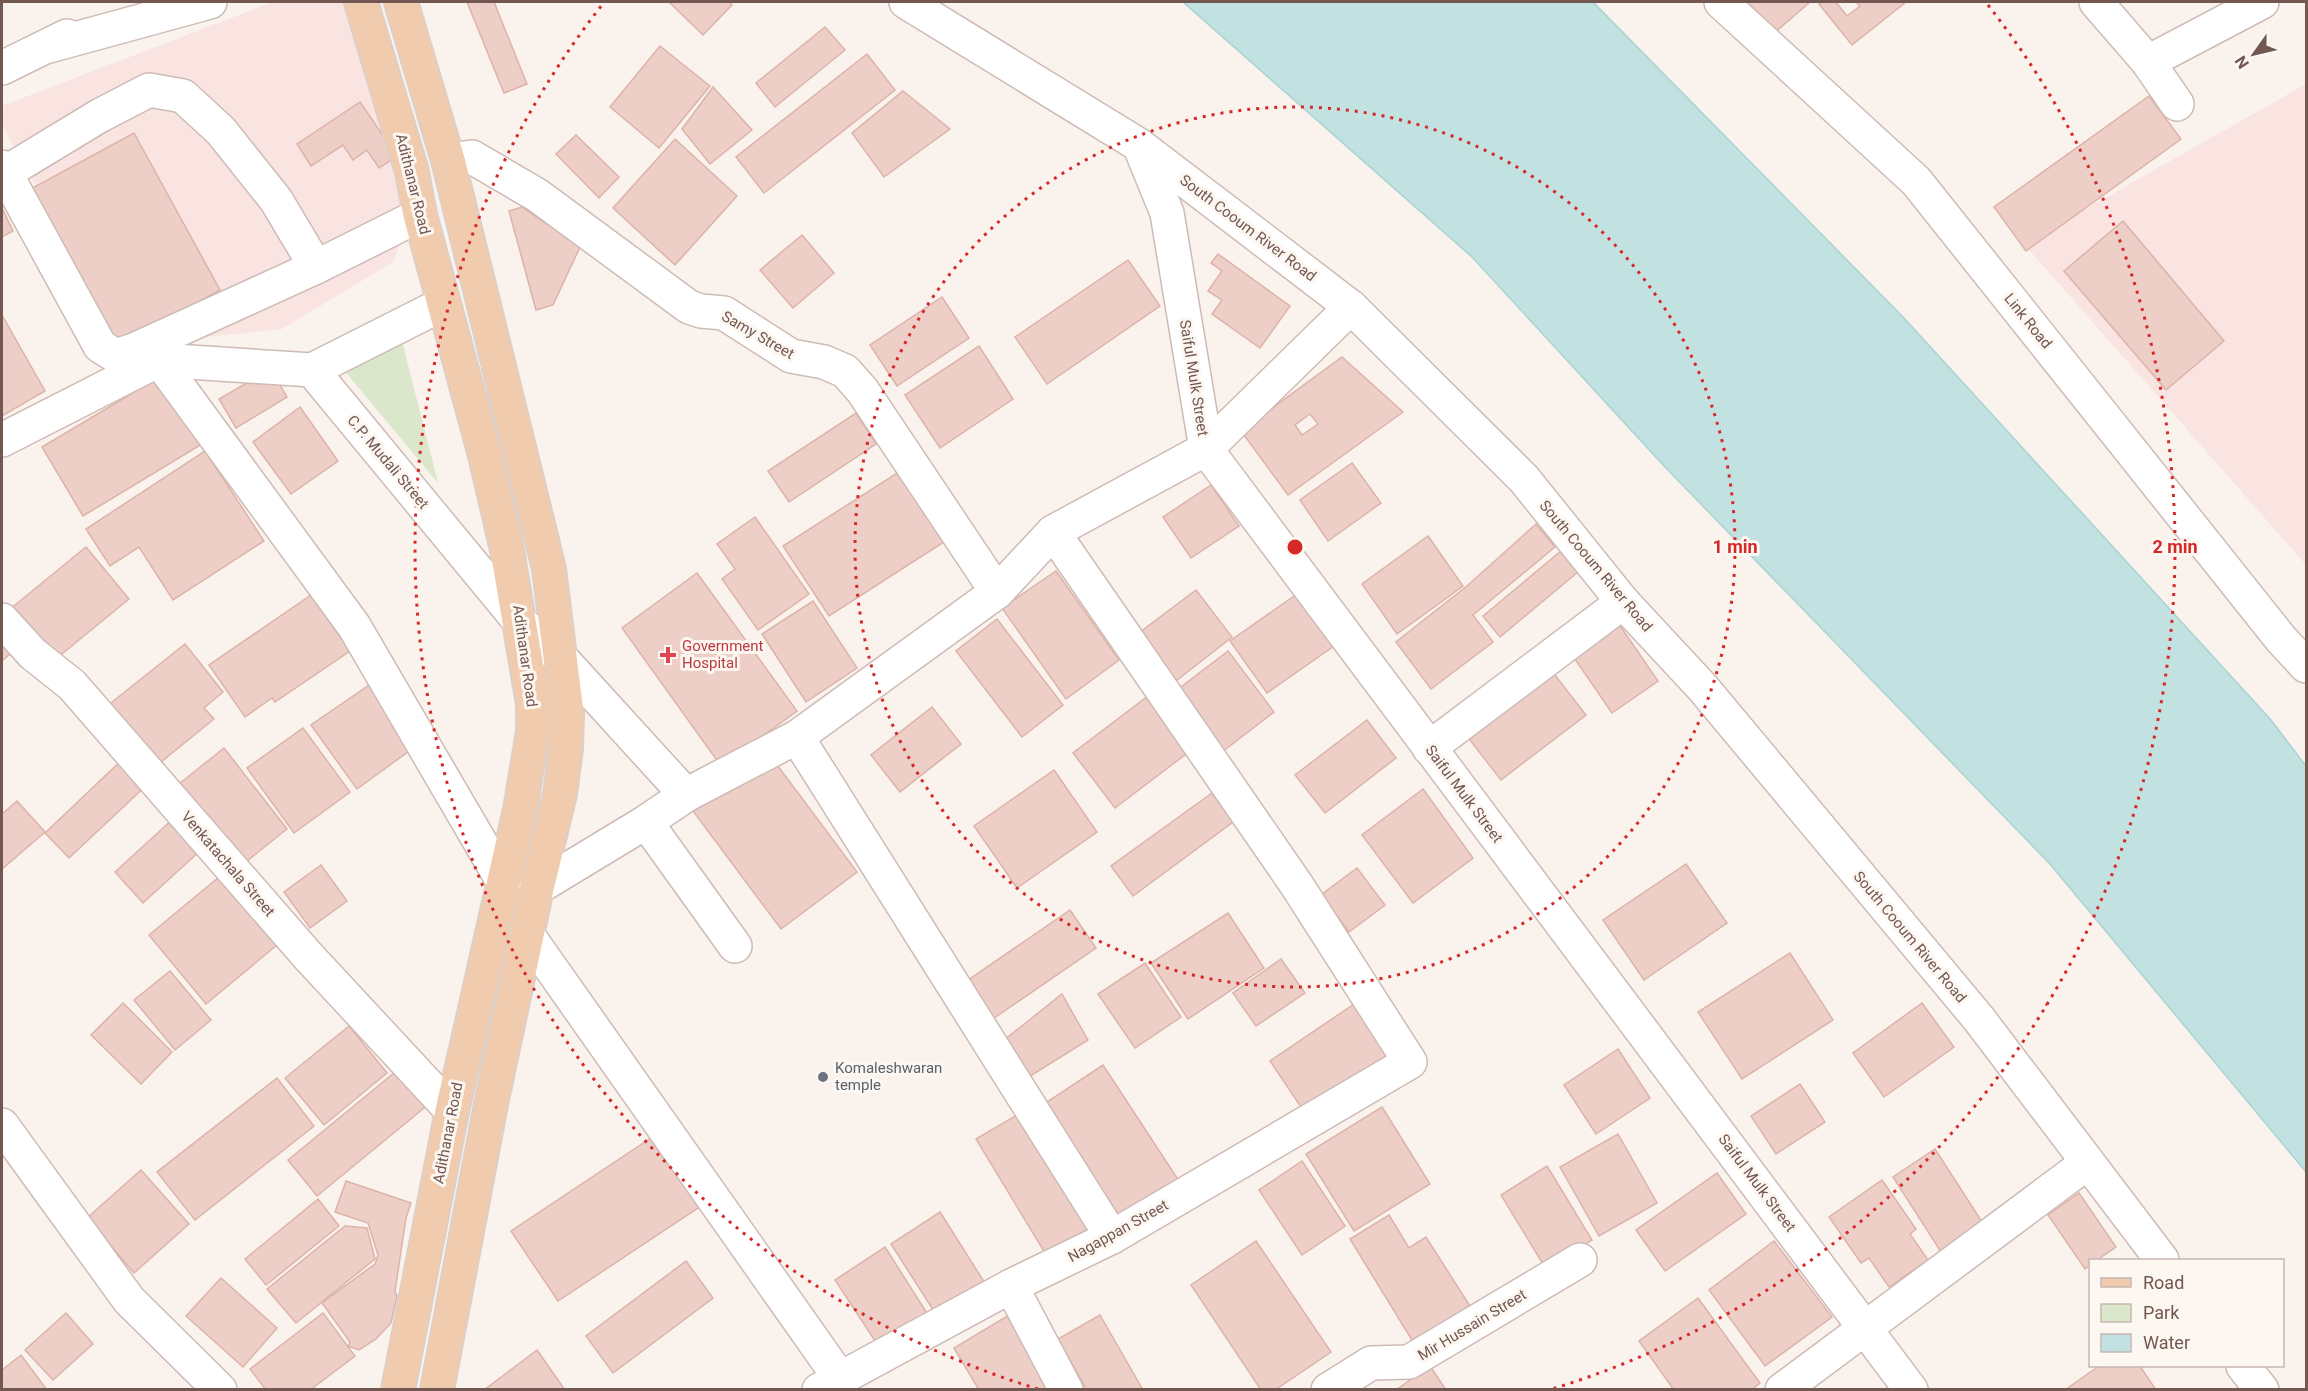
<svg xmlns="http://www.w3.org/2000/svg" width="2308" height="1391" font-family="Roboto,sans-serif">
<rect width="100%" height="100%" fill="#faf2ec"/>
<g fill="#f9e4e1">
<path d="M281,2H345L407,224L393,262L282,329L123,346L2,125V106L270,3Z"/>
<path d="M2306,84V565L2024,244Z"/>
</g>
<path fill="#dbe7cb" d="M401,337L438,483L343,369Z"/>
<path fill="#c2e2e1" stroke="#a9d3d2" stroke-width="1.5" d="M1183,2H1593L1903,317L2271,720L2306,766V1172L2050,864L1665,467L1472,257Z"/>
<g fill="#edcfc7" stroke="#ddb3a9" stroke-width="1.5" fill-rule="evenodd">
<path d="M467,2H494L527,84L504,93Z"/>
<path d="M669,2H729L732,5L703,35Z"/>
<path d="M1745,2H1810L1773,34Z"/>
<path d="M1821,2H1836L1847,16L1860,6L1856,2H1906L1852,45L1819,4Z"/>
<path d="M825,27L845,50L775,107L756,83Z"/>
<path d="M660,46L710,86L659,148L610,107Z"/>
<path d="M867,54L895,90L764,193L736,157Z"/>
<path d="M713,87L752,130L710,164L682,129Z"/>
<path d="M903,91L950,129L884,177L852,133Z"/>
<path d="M2149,96L2181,139L2026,251L1994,207Z"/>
<path d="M360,102L397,156L379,168L367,150L353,160L343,145L311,166L297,144Z"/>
<path d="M134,133L220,290L113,349L27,191Z"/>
<path d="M576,135L619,177L599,198L556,154Z"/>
<path d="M675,139L737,196L675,265L613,208Z"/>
<path d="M522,207L580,247L553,305L536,310L509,211Z"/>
<path d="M2,208L13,231L2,237Z"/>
<path d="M2123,221L2224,341L2166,390L2064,271Z"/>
<path d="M802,235L834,273L793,308L760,270Z"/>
<path d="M1218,254L1290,306L1260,348L1212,314L1222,300L1208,291L1222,271L1211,263Z"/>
<path d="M1128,260L1160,306L1047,384L1015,337Z"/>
<path d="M942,297L969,338L897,386L870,345Z"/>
<path d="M2,315L45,391L2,416Z"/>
<path d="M979,346L1013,399L940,448L905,395Z"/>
<path d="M1342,357L1403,412L1288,495L1241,431ZM1310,414L1318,424L1302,435L1295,425Z"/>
<path d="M271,369L287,397L236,428L219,399Z"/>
<path d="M161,376L202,444L83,516L42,447Z"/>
<path d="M300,407L338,461L291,494L253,442Z"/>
<path d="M856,413L876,444L789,502L768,471Z"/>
<path d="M205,451L264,541L173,600L139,547L110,566L86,529Z"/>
<path d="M1352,463L1381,503L1328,541L1300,500Z"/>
<path d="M905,468L950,538L829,616L783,546Z"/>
<path d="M1211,485L1239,526L1191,558L1163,517Z"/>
<path d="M755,517L809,594L758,630L722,579L735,569L717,544Z"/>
<path d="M1536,524L1555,547L1473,615L1493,642L1431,689L1396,642L1467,586Z"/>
<path d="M1428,536L1463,586L1397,634L1362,584Z"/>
<path d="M86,547L129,599L51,663L9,610Z"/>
<path d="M1561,551L1578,572L1500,637L1483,616Z"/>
<path d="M1056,571L1119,660L1066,699L1002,608Z"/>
<path d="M697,573L797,711L721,766L622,628Z"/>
<path d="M1196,590L1232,637L1172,684L1135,636Z"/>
<path d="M1297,594L1334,646L1267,693L1230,641Z"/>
<path d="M311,595L350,651L275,702L272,698L245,717L209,665Z"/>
<path d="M813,601L857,668L806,702L762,634Z"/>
<path d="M997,619L1063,705L1022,737L956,651Z"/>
<path d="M1616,620L1658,681L1612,713L1570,652Z"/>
<path d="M2,638L13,651L2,661Z"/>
<path d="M185,644L223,692L204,708L214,719L156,766L107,706Z"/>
<path d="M1228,651L1274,712L1222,752L1176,691Z"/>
<path d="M1551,670L1586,715L1501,780L1466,735Z"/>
<path d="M372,683L416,746L357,789L311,725Z"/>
<path d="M1148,696L1190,751L1115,808L1073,753Z"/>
<path d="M932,707L961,744L900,792L871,755Z"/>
<path d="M1367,720L1396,758L1325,813L1295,775Z"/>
<path d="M303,728L350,792L294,833L247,768Z"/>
<path d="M224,748L287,829L237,869L174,788Z"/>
<path d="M769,754L857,872L781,929L693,811Z"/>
<path d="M126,756L151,781L69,858L45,833Z"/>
<path d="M1054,770L1097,832L1017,888L974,826Z"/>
<path d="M1423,789L1473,858L1413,903L1362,835Z"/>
<path d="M1212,793L1233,822L1133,896L1111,866Z"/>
<path d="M17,801L45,832L2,869V814Z"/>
<path d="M174,818L202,849L143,903L115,872Z"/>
<path d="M1686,864L1727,923L1644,980L1603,920Z"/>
<path d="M321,865L347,901L310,928L284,892Z"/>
<path d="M1357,868L1385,905L1349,932L1321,895Z"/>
<path d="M225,872L283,940L206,1004L149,935Z"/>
<path d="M1070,910L1096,948L984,1025L958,987Z"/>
<path d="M1228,913L1264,968L1188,1019L1151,963Z"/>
<path d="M1790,953L1833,1020L1742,1079L1698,1012Z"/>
<path d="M1281,959L1305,993L1256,1026L1233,993Z"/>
<path d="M1145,963L1181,1017L1135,1048L1098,994Z"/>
<path d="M170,971L211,1020L175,1050L134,1000Z"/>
<path d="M1062,994L1088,1040L1024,1080L998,1045Z"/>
<path d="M1357,1002L1393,1053L1305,1113L1270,1061Z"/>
<path d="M123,1003L172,1052L141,1084L91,1035Z"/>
<path d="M1922,1003L1954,1047L1884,1097L1853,1053Z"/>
<path d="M349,1026L387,1073L324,1125L285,1078Z"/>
<path d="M1618,1049L1650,1098L1596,1134L1564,1085Z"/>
<path d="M1103,1065L1179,1181L1117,1222L1041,1106Z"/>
<path d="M400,1068L429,1104L317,1196L288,1160Z"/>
<path d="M277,1078L314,1126L195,1220L157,1172Z"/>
<path d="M1800,1084L1825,1122L1776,1154L1751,1116Z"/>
<path d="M1382,1107L1430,1184L1354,1231L1306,1154Z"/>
<path d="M1027,1109L1099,1227L1048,1258L976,1139Z"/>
<path d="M663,1130L710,1200L558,1301L511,1231Z"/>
<path d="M1618,1134L1657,1203L1599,1236L1560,1167Z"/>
<path d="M1935,1149L1984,1225L1941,1252L1893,1177Z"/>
<path d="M1302,1161L1345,1226L1302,1255L1259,1190Z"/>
<path d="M1547,1166L1592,1240L1546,1269L1501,1195Z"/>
<path d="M141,1170L189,1224L134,1273L87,1218Z"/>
<path d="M1717,1173L1746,1214L1665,1271L1636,1230Z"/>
<path d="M1882,1180L1916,1229L1910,1234L1928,1260L1889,1287L1869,1258L1861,1263L1829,1217Z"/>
<path d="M346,1181L411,1203L406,1218L395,1291L397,1296L391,1323L376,1339L359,1350L348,1346L350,1342L322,1303L375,1264L378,1255L368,1223L335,1212Z"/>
<path d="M2079,1193L2116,1247L2097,1260H2090V1265L2085,1269L2048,1215Z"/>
<path d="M318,1199L339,1226L266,1285L245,1259Z"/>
<path d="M940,1212L988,1288L939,1319L891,1244Z"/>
<path d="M1389,1215L1409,1248L1426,1237L1475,1314L1418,1350L1350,1239Z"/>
<path d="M345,1226L367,1228L375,1259L296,1323L267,1289Z"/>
<path d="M1256,1241L1331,1352L1275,1390H1261L1191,1285Z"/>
<path d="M1774,1241L1832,1317L1765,1366L1709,1290Z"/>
<path d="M885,1247L930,1318L881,1350L835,1280Z"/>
<path d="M686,1261L713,1298L613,1373L586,1336Z"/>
<path d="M221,1278L277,1328L243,1367L186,1316Z"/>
<path d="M1698,1298L1760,1383L1751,1390H1674L1639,1341Z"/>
<path d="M1014,1312L1056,1381L1043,1390H979L954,1348Z"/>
<path d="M66,1313L93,1344L53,1380L25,1350Z"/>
<path d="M323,1313L355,1356L310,1390H266L250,1369Z"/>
<path d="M1100,1315L1143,1390H1087L1058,1339Z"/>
<path d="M537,1350L565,1390H484Z"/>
<path d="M21,1355L47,1390H2V1370Z"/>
<path d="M1430,1366L1446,1390H1396Z"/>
<path d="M2099,1366H2140L2156,1390H2065Z"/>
</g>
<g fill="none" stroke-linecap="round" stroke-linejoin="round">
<g stroke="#cebbb5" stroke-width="36">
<g id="minor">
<path d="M906,2L1139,145L1351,307L1524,479L1623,602L1703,688L1979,1019L2162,1260"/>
<path d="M1721,2L1916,181L2281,639L2306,666"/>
<path d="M2096,2L2148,62L2177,104"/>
<path d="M49,46L210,2"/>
<path d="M2148,62L2262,2"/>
<path d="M2,68L67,36"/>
<path d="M1140,147L1167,213L1206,449L1911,1390"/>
<path d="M448,160L472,157L537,195L689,307L701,311L724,313L791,356L824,362L845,371L862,390L997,592"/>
<path d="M2,167L100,346L116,356L134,350L316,267L420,215"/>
<path d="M5,173L99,116L149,90L183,96L221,131L276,200L316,267"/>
<path d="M159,360L354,626L504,883"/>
<path d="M312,370L443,304"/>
<path d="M2,440L159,360L312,370L520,622L562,659L686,795"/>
<path d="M2,620L33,654L72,685L308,956L452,1111"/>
<path d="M797,737L1112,1237"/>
<path d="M1429,748L1623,602"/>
<path d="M646,822L735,946"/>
<path d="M537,888L646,822L686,795L797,737L997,592L1053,532L1206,449L1351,307"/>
<path d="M527,934L839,1377"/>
<path d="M2,1125L129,1300L220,1390"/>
<path d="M1011,1286L1066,1390"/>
<path d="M2243,1366L2262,1390"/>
<path d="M819,1390L1011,1286L1112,1237L1410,1062L1296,884L1053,532"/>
<path d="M1328,1390L1371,1363L1409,1362L1580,1260"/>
<path d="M1782,1390L2087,1163"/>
</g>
</g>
<g stroke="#d8d0ce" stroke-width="36">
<g id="major">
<path d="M361,2L412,172L420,215L485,455L507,550L533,704V732L520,810L452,1111L398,1390"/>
<path d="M401,2L448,160L549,569L567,713L566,748L560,794L537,888L491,1104L437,1390"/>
</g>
</g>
<use href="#minor" stroke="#fff" stroke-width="33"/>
<use href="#major" stroke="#f0cbad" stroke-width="33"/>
</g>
<g fill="none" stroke="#d62828" stroke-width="3" stroke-dasharray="3 6">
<circle cx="1295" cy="547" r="440"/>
<path d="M1038 1389A880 880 0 0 1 602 5M1988 5A880 880 0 0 1 1552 1389"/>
</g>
<path fill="#e0444e" stroke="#fdf7f2" stroke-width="2" d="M665 646h6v6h6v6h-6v6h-6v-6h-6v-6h6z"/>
<circle fill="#6b7280" stroke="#fdf7f2" stroke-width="2" cx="823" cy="1077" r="6"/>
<g text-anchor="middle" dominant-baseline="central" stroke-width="6" stroke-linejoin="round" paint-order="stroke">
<g font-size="15" fill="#735751" stroke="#fdf7f2">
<text transform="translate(413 184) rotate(76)">Adithanar Road</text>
<text transform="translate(1248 228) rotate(37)">South Cooum River Road</text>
<text transform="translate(2028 321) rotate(51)">Link Road</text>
<text transform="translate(758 335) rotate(30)">Samy Street</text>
<text transform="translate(1194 378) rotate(81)">Saiful Mulk Street</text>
<text transform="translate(388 462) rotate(50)">C.P. Mudali Street</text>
<text transform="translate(1596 566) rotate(50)">South Cooum River Road</text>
<text transform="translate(525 656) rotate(82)">Adithanar Road</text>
<text transform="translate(1464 794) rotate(53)">Saiful Mulk Street</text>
<text transform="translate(228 864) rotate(49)">Venkatachala Street</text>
<text transform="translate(1910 937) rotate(50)">South Cooum River Road</text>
<text transform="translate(448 1133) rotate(-79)">Adithanar Road</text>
<text transform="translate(1757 1183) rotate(53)">Saiful Mulk Street</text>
<text transform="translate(1118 1231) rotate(-29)">Nagappan Street</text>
<text transform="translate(1472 1325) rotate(-31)">Mir Hussain Street</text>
</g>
<g font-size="15" fill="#be3a42" stroke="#fdf7f2" text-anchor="start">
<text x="682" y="646">Government<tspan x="682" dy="17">Hospital</tspan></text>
</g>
<g font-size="15" fill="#5b616d" stroke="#fdf7f2" text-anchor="start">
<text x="835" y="1068">Komaleshwaran<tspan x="835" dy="17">temple</tspan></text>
</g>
</g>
<circle cx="1295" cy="547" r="9" fill="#d62828" stroke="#fdf7f2" stroke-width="3"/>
<g font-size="18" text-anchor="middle" font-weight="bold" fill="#d62828" stroke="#fdf7f2" stroke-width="6" stroke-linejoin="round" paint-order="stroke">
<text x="1735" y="553">1 min</text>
<text x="2175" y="553">2 min</text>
</g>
<rect width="2308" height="1391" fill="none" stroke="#735751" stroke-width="6"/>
<rect x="2089" y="1259" width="195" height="108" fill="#fdf7f2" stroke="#c6b7b2" stroke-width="1.5"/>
<rect x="2101" y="1278" width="30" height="9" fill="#f0cbad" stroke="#c6b7b2" stroke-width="1.5"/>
<text x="2143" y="1289" font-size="18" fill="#735751">Road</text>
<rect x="2101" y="1304" width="30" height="18" fill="#dbe7cb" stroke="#c6b7b2" stroke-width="1.5"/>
<text x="2143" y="1319" font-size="18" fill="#735751">Park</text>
<rect x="2101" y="1334" width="30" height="18" fill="#c2e2e1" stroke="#c6b7b2" stroke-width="1.5"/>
<text x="2143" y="1349" font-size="18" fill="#735751">Water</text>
<g transform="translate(2254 54) rotate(236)" stroke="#fdf7f2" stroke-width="4.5" paint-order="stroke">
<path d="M0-4.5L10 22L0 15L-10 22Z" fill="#735751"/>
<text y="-9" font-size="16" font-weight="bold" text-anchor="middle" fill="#735751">N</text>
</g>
</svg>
